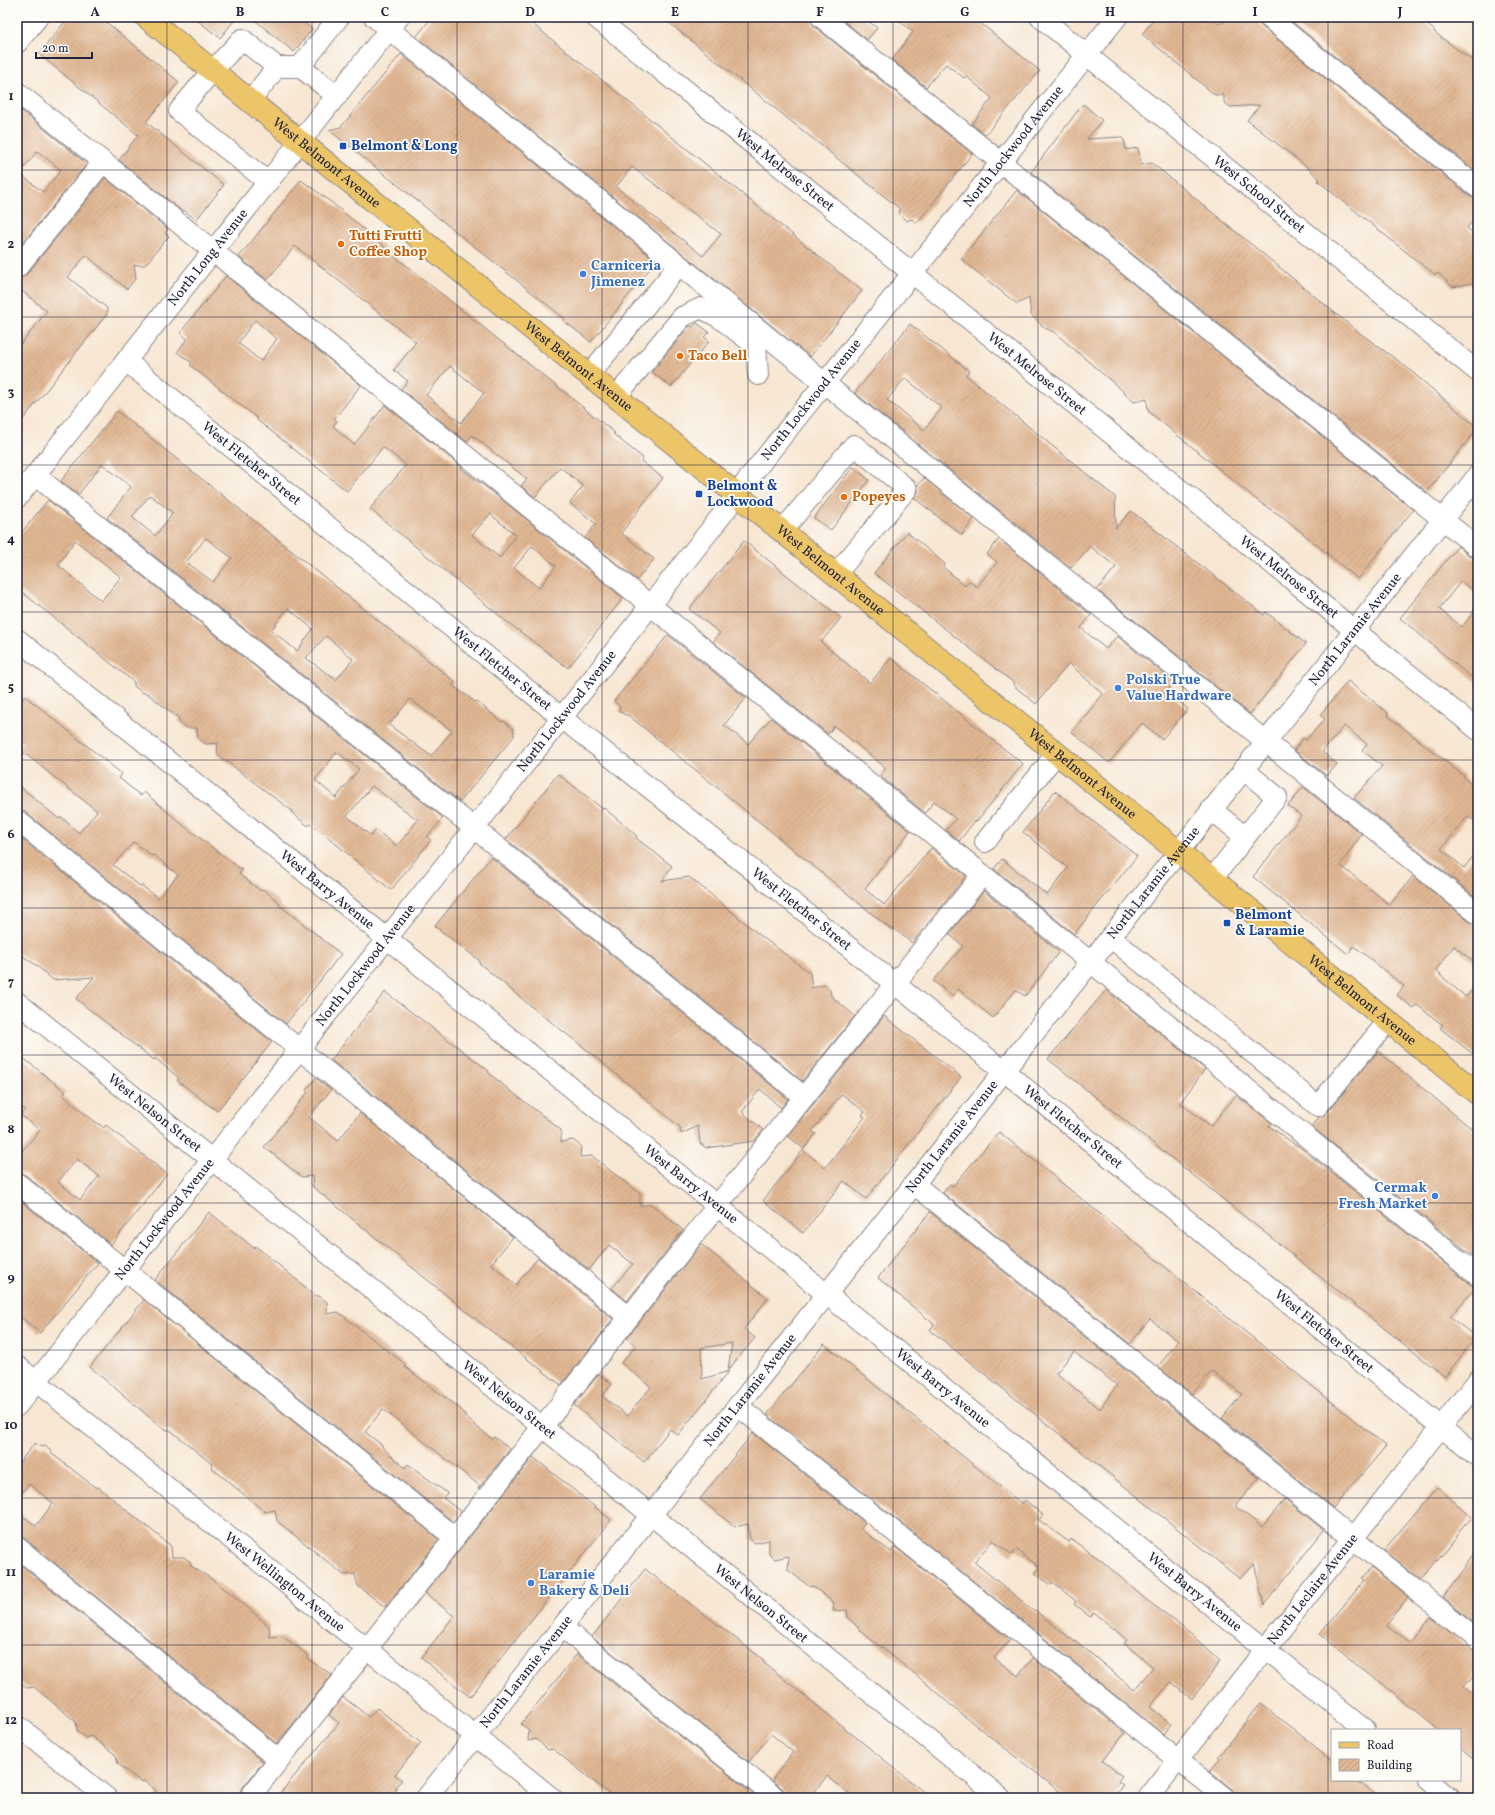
<svg xmlns="http://www.w3.org/2000/svg" width="1495" height="1815" font-family="Vollkorn,serif">
<defs>
<pattern id="building-hatch" width="6" height="6" patternUnits="userSpaceOnUse"><rect width="6" height="6" fill="#e1b793"/><path d="M-1 1l2-2M0 6l6-6M5 7l2-2" fill="none" stroke="#c19d80"/></pattern>
</defs>
<rect width="100%" height="100%" fill="#fdfcf7"/>
<filter id="ink" filterUnits="userSpaceOnUse"><feTurbulence type="fractalNoise" baseFrequency=".025" numOctaves="2"/><feDisplacementMap in="SourceGraphic" scale="8" xChannelSelector="R" yChannelSelector="G"/><feConvolveMatrix kernelMatrix="1 2 1 2 8 2 1 2 1" color-interpolation-filters="sRGB"/></filter>
<filter id="wash" filterUnits="userSpaceOnUse"><feTurbulence type="fractalNoise" baseFrequency=".012" numOctaves="4" result="noise"/><feDisplacementMap in="SourceGraphic" scale="16" xChannelSelector="R" yChannelSelector="G"/><feGaussianBlur stdDeviation="0.9" result="paint"/><feColorMatrix in="noise" values="0 0 0 0 0 0 0 0 0 0 0 0 0 0 0 0 0 1.4 0 .05"/><feComposite in="paint" operator="in"/></filter>
<g filter="url(#wash)">
<rect width="100%" height="100%" fill="#f7e6d2"/>
<g id="blocks">
<g fill="url(#building-hatch)" fill-rule="evenodd">
<path d="M69,17H100L179,82L146,122L224,185L196,220L184,210L183,212L119,160L138,135L39,54Z"/>
<path d="M193,17H237L220,38Z"/>
<path d="M251,17H297L312,29L294,52Z"/>
<path d="M432,17H524L862,291L810,357L416,37ZM632,167L721,234L703,256L616,187Z"/>
<path d="M662,17H810L814,26L972,154L917,223L912,219L906,221L899,214L900,209Z"/>
<path d="M839,17H863L877,28L867,40Z"/>
<path d="M895,17H973L1040,71L985,135L972,124L992,98L966,76L964,78L946,64L926,87L892,60L913,32Z"/>
<path d="M1156,17H1211L1219,24L1221,22L1223,23L1228,17H1257L1261,26L1471,197L1478,199V214L1467,228L1478,237V282L1453,287L1438,273L1436,275L1416,260L1318,181L1320,179L1308,168L1247,120L1260,105L1230,107L1224,102V95H1215L1142,34Z"/>
<path d="M1286,17H1418L1435,31L1434,32L1478,65V173Z"/>
<path d="M401,54L656,261L591,342L564,321L565,319L329,130L341,127Z"/>
<path d="M1083,104L1102,120L1087,139L1121,137L1124,140L1126,150L1138,148L1141,165L1152,163L1357,331L1405,366L1478,428L1427,492L1031,172Z"/>
<path d="M17,107L87,164L17,250ZM37,151L61,170L43,192L20,174Z"/>
<path d="M105,178L168,229L165,233L169,236L145,265H134L136,278L127,289L86,255L68,277L107,308V314L17,427V349L47,311L17,287V279L26,275Z"/>
<path d="M301,180L331,202L384,246L383,247L615,433L613,434L643,458L641,461L663,478L621,533L654,559L637,580L585,538L596,524L570,503L583,486L560,467L535,497L521,486L527,479L472,435L467,442L401,389L408,381L394,370L416,342L295,246L267,280L239,257ZM450,366L484,393L461,423L426,395Z"/>
<path d="M1017,190L1413,510L1358,579L1283,517L1262,504L1148,411L1147,399L1134,402L1125,394L1124,392L1054,332L1045,328L1031,315L1029,298L1017,304L961,259Z"/>
<path d="M226,276L361,385L334,419L337,421L333,426L354,445L385,405L387,407L453,460L462,468V469L500,498L623,598L568,668L506,621L370,509L406,465L383,447L347,491L257,420V418L210,381L190,365L192,363L177,352L187,339L180,333ZM255,320L277,339L261,361L238,343ZM490,514L516,535L500,558L472,535ZM532,546L556,566L539,588L514,568Z"/>
<path d="M697,323L709,332L704,337L709,341L671,387L652,372L689,326L693,327Z"/>
<path d="M910,324L969,371L966,375L985,391L1115,497L1116,528L1131,511L1264,615L1266,612L1306,644L1250,714L1097,590L1116,567L1090,546L1071,568L855,393ZM905,378L942,408L924,430L887,400Z"/>
<path d="M117,411L455,682L452,685L475,702L476,701L502,722L504,721L513,729L514,736L460,802L107,518L131,487L129,485L102,464L78,495L61,481ZM150,495L173,513L155,536L132,517ZM206,538L232,558L213,582L186,562ZM288,608L313,629L297,651L271,630ZM326,636L353,659L336,680L306,658ZM410,699L452,731L431,756L389,725Z"/>
<path d="M853,467L869,480L831,530L814,518Z"/>
<path d="M924,478L974,519L962,535L914,498L918,491V485Z"/>
<path d="M48,500L443,818L427,837L431,840L391,890L324,834L310,824L308,826L291,812L292,811L217,754L218,743L206,744L198,739L197,728H186L179,722V718L173,714L147,693H143L134,686V682L17,588V538ZM75,540L121,577L101,601L58,565ZM337,752L359,769L336,798L315,780ZM372,786L418,820L397,846L376,830L371,836L347,816Z"/>
<path d="M907,532L945,564L943,567L965,586L969,581L977,587L997,562L987,554L999,539L1091,615L1081,628L1106,649L1117,636L1174,682L1167,691L1188,709L1162,739L1142,723L1109,763L1072,732L1103,694L1069,663L1036,704L1013,685L1014,683L874,573Z"/>
<path d="M744,541L841,618L821,642L870,683L891,658L1023,764L976,822L975,821L959,841L946,830L956,819L934,801L925,813L880,776L886,768L834,726L828,734L713,642L720,633L689,609Z"/>
<path d="M1458,546L1471,557L1478,559V595L1461,581L1439,609L1462,627L1478,607V683L1400,618Z"/>
<path d="M668,635L746,698L724,725L748,744L771,718L910,831L865,889L884,905L931,848L966,876L912,943L893,928L892,930L628,715H625L619,711L620,707L614,701Z"/>
<path d="M1348,681L1388,713L1387,715L1465,777L1464,778L1478,790V824L1468,816L1441,849L1464,868L1478,850V899L1354,798L1382,766L1362,750L1367,744L1344,726L1322,752L1337,764L1327,776L1294,750L1303,738L1306,740L1325,719L1320,715Z"/>
<path d="M17,694L23,699L25,696L122,774L119,778L141,796L144,792L184,826L242,870L239,874L261,891L263,889L280,903L279,905L341,954L286,1024L24,811L17,809V784L59,819L61,817L79,833L97,811L18,748L23,743L17,738ZM134,842L152,856L154,855L178,875L158,898L141,885L140,886L113,865Z"/>
<path d="M558,774L603,809L604,808L637,836L636,838L672,866L662,881L689,877L697,883L761,936L810,973L812,988L824,985L830,990L831,996L855,1016L802,1081L506,839Z"/>
<path d="M1303,787L1362,834L1340,865L1390,905L1413,876L1471,923L1478,925V965L1454,946L1436,970L1441,974L1440,975L1466,997L1478,982V1058L1440,1028L1443,1025L1417,1005L1413,1008L1397,995L1404,986L1354,946L1348,954L1253,877L1301,816L1288,806Z"/>
<path d="M1055,791L1137,856L1074,934L994,869L1002,859L1047,895L1068,868L1023,832Z"/>
<path d="M17,835L272,1042L217,1111L177,1080L179,1078L155,1058L154,1060L76,999L94,977L53,980L36,965L17,952Z"/>
<path d="M491,857L788,1099L781,1108L760,1089L742,1112L763,1130L754,1141L706,1148L700,1143L698,1126L681,1134L680,1127L581,1045L538,1012L479,963L480,961L435,926Z"/>
<path d="M984,891L1059,952L1025,996L1016,990L993,1018L958,989L952,996L933,981L963,946L949,934Z"/>
<path d="M1106,990L1205,1069L1180,1103L1211,1126L1236,1095L1272,1123L1269,1126L1297,1146V1145L1475,1288L1450,1317L1476,1337L1445,1377L1048,1059Z"/>
<path d="M385,992L489,1071L488,1072L503,1085L561,1130V1142L573,1140L581,1146L580,1157L592,1156L631,1187L640,1194V1206L651,1204L683,1230L627,1301L612,1288L633,1264L609,1245L589,1270L331,1060Z"/>
<path d="M884,1016L961,1077L866,1199L844,1181L803,1233L763,1201L803,1150L825,1168L865,1117L862,1115L865,1112L842,1094L812,1131L816,1134L804,1149L788,1136Z"/>
<path d="M1378,1051L1478,1134V1260L1312,1127L1319,1117L1327,1113Z"/>
<path d="M17,1053L66,1092L63,1095L85,1114L104,1128L106,1125L167,1174L111,1245L24,1174L17,1172V1157L40,1130L21,1115L25,1109L17,1106ZM77,1159L99,1176L80,1200L58,1182Z"/>
<path d="M316,1078L331,1090L309,1117L338,1141L360,1113L513,1237L491,1264L516,1285L538,1258L613,1319L561,1385L477,1320L313,1187L312,1176L302,1177L264,1147L308,1092L306,1090Z"/>
<path d="M999,1132L1386,1446L1333,1508L1222,1418L1242,1394L1212,1371L1192,1394L1158,1367L1178,1341L1150,1319L1130,1344L943,1193L950,1184L953,1186Z"/>
<path d="M17,1198L98,1263L40,1333L17,1314Z"/>
<path d="M209,1212L254,1248L255,1246L274,1261L316,1296H319L327,1302V1314L338,1312L405,1364V1367L458,1407L465,1414V1417L492,1439L494,1437L510,1449L478,1489L480,1486L383,1409L365,1432L382,1445V1447L405,1468L408,1464L447,1493L443,1498L461,1512L453,1522L155,1280Z"/>
<path d="M930,1212L1259,1478L1235,1506L1262,1527L1285,1499L1324,1530L1264,1605L1254,1563L1240,1579L930,1330L934,1324L878,1278ZM1074,1352L1117,1385L1100,1409L1056,1373Z"/>
<path d="M701,1244L768,1298L744,1329L755,1338L728,1370L732,1343L701,1348L702,1379L729,1371L678,1435L670,1429L644,1462L574,1405L599,1374L612,1384L602,1396L627,1416L651,1387L621,1363L636,1346L627,1338Z"/>
<path d="M144,1300L439,1540L385,1607L358,1586L355,1574L344,1575L277,1521L275,1510L265,1512L213,1469L212,1464L190,1446L170,1430H166L161,1427L90,1367Z"/>
<path d="M824,1344L1022,1504L1025,1500L1043,1515L1039,1520L1069,1542L1071,1539L1102,1561L1144,1598L1182,1626L1220,1661L1217,1664L1218,1665L1192,1699L1171,1682L1150,1707L1171,1724L1163,1734L767,1415ZM993,1540L1012,1555L1016,1549L1039,1567L1035,1573L1050,1585L1052,1582L1076,1601L1074,1604L1090,1617L1094,1612L1127,1640L1124,1643L1153,1667L1134,1690L1076,1641L1075,1642L1037,1612L1034,1611L974,1562Z"/>
<path d="M753,1433L865,1523L861,1529L891,1552L895,1547L1010,1640L994,1658L1018,1676L1033,1658L1125,1733L1103,1761L1122,1776L1118,1781L1123,1785L1113,1798H1068L954,1708L920,1678L858,1629L859,1628L848,1618L847,1610L833,1611L834,1603L813,1586L810,1587L788,1570L789,1556L775,1559L769,1554V1540L755,1543L750,1539L748,1524L735,1527L700,1499Z"/>
<path d="M35,1443L41,1447L45,1446L51,1451V1453L96,1488L98,1487L171,1546L172,1557H184L190,1562L191,1566L210,1578L234,1596L269,1626L270,1637L282,1636L308,1655V1659L332,1675L277,1744L24,1538L17,1536V1511L36,1526L53,1503L29,1484L17,1499V1465Z"/>
<path d="M533,1457L611,1520L470,1697L421,1658L454,1616L425,1593Z"/>
<path d="M1437,1487L1472,1517L1422,1580L1384,1550Z"/>
<path d="M1478,1549V1621L1476,1624L1443,1597Z"/>
<path d="M17,1562L263,1762L240,1791L238,1798H156V1790L144,1781L141,1782L118,1764L116,1755L91,1736L86,1738L78,1732L76,1722L63,1711L34,1687L27,1688L17,1680Z"/>
<path d="M1371,1568L1408,1598L1387,1625L1410,1643L1430,1616L1478,1653V1671L1465,1688L1478,1699V1763L1460,1747V1730H1439L1320,1634L1364,1581L1361,1579Z"/>
<path d="M645,1569L764,1660L763,1662L931,1798H855L827,1776L809,1798H787L783,1789L772,1780L793,1752L771,1734L749,1762L592,1637Z"/>
<path d="M577,1654L758,1798H615L553,1749L548,1750L536,1739L528,1741L529,1730L521,1724Z"/>
<path d="M343,1697L369,1717L377,1708L421,1743L395,1775L402,1780L396,1786V1791L392,1796L387,1798H276L339,1723L329,1715Z"/>
<path d="M1260,1703L1332,1760V1780H1361L1382,1798H1236L1232,1789L1210,1771L1220,1759L1218,1757Z"/>
</g>
</g>
</g>
<g filter="url(#ink)">
<use href="#blocks" fill-opacity="0" stroke="#8c8486" stroke-width="1"/>
<g fill="none" stroke-linecap="round" stroke-linejoin="round">
<g stroke="#8c8486" stroke-width="22">
<g id="minor">
<path d="M374,17L1478,914"/>
<path id="s1" d="M595,17L1478,730"/>
<path d="M821,17L1478,548"/>
<path id="s2" d="M1040,17L1478,372"/>
<path d="M1268,17L1478,188"/>
<path d="M17,43L38,17"/>
<path d="M300,67L339,17"/>
<path d="M17,92L1478,1276"/>
<path d="M250,101L277,67H300L337,96"/>
<path d="M268,182L179,111L212,71L242,39L277,67"/>
<path d="M17,268L103,162"/>
<path id="s3" d="M126,361L562,718L1004,1071L1478,1457"/>
<path d="M589,375L679,265"/>
<path d="M616,397L682,317L701,308L720,318L756,346L758,375"/>
<path d="M35,475L474,828L804,1097"/>
<path id="s4" d="M17,498L399,17"/>
<path d="M782,531L854,445L907,489L836,574"/>
<path id="s5" d="M17,639L1365,1730"/>
<path d="M1211,809L1245,837"/>
<path d="M17,820L629,1317"/>
<path d="M985,842L1057,753"/>
<path d="M1212,879L1277,797L1243,769"/>
<path d="M1110,937L1318,1106L1388,1021"/>
<path id="s6" d="M17,1002L1001,1798"/>
<path d="M17,1183L455,1538"/>
<path d="M914,1184L1478,1640"/>
<path id="s7" d="M17,1366L552,1798"/>
<path id="s8" d="M17,1406L722,515L752,474L1117,17"/>
<path d="M738,1406L1225,1798"/>
<path d="M17,1547L279,1760"/>
<path d="M562,1627L776,1798"/>
<path d="M17,1725L107,1798"/>
<path d="M1427,1780L1450,1798"/>
<path d="M249,1798L717,1206L982,875"/>
<path id="s9" d="M426,1798L1478,475"/>
<path id="s10" d="M1148,1798L1478,1380"/>
</g>
</g>
<g stroke="#8c8486" stroke-width="24">
<g id="major">
<path id="s11" d="M146,17L1478,1094"/>
</g>
</g>
<use href="#minor" stroke="#fff" stroke-width="20"/>
<use href="#major" stroke="#edc569" stroke-width="22"/>
</g>
</g>
<path fill="none" stroke="#22223b" stroke-width="1" stroke-opacity="0.55" d="M167,17V1798M312,17V1798M457,17V1798M602,17V1798M748,17V1798M893,17V1798M1038,17V1798M1183,17V1798M1328,17V1798M17,170H1478M17,317H1478M17,465H1478M17,612H1478M17,760H1478M17,908H1478M17,1055H1478M17,1203H1478M17,1350H1478M17,1498H1478M17,1645H1478"/>
<g fill="#1a4fb4" stroke="#fdfcf7" stroke-width="1.5">
<rect x="339" y="142" width="8" height="8" rx="2"/>
<rect x="695" y="490" width="8" height="8" rx="2"/>
<rect x="1223" y="919" width="8" height="8" rx="2"/>
</g>
<g fill="#e8710a" stroke="#fdfcf7" stroke-width="1.5">
<circle cx="341" cy="244" r="4"/>
<circle cx="680" cy="356" r="4"/>
<circle cx="844" cy="497" r="4"/>
</g>
<g fill="#3f7fe0" stroke="#fdfcf7" stroke-width="1.5">
<circle cx="583" cy="274" r="4"/>
<circle cx="1118" cy="688" r="4"/>
<circle cx="1435" cy="1196" r="4"/>
<circle cx="531" cy="1583" r="4"/>
</g>
<g text-anchor="middle" dominant-baseline="central" stroke-width="3.5" stroke-linejoin="round" paint-order="stroke">
<g font-size="14" font-weight="bold" fill="#164399" stroke="#fdfcf7" text-anchor="start">
<text x="351" y="146">Belmont &amp; Long</text>
<text x="707" y="486">Belmont &amp;<tspan x="707" dy="16">Lockwood</tspan></text>
<text x="1235" y="915">Belmont<tspan x="1235" dy="16">&amp; Laramie</tspan></text>
</g>
<g font-size="14" fill="#22223b" stroke="#fdfcf7">
<text stroke="none"><textPath href="#s8" startOffset="1606">North Lockwood Avenue</textPath></text>
<text stroke="none"><textPath href="#s11" startOffset="232">West Belmont Avenue</textPath></text>
<text stroke="none"><textPath href="#s1" startOffset="244">West Melrose Street</textPath></text>
<text stroke="none"><textPath href="#s2" startOffset="282">West School Street</textPath></text>
<text stroke="none"><textPath href="#s4" startOffset="307">North Long Avenue</textPath></text>
<text stroke="none"><textPath href="#s11" startOffset="556">West Belmont Avenue</textPath></text>
<text stroke="none"><textPath href="#s1" startOffset="568">West Melrose Street</textPath></text>
<text stroke="none"><textPath href="#s8" startOffset="1282">North Lockwood Avenue</textPath></text>
<text stroke="none"><textPath href="#s3" startOffset="162">West Fletcher Street</textPath></text>
<text stroke="none"><textPath href="#s11" startOffset="880">West Belmont Avenue</textPath></text>
<text stroke="none"><textPath href="#s1" startOffset="892">West Melrose Street</textPath></text>
<text stroke="none"><textPath href="#s9" startOffset="1493">North Laramie Avenue</textPath></text>
<text stroke="none"><textPath href="#s3" startOffset="486">West Fletcher Street</textPath></text>
<text stroke="none"><textPath href="#s8" startOffset="886">North Lockwood Avenue</textPath></text>
<text stroke="none"><textPath href="#s11" startOffset="1204">West Belmont Avenue</textPath></text>
<text stroke="none"><textPath href="#s9" startOffset="1169">North Laramie Avenue</textPath></text>
<text stroke="none"><textPath href="#s5" startOffset="399">West Barry Avenue</textPath></text>
<text stroke="none"><textPath href="#s3" startOffset="870">West Fletcher Street</textPath></text>
<text stroke="none"><textPath href="#s8" startOffset="562">North Lockwood Avenue</textPath></text>
<text stroke="none"><textPath href="#s11" startOffset="1564">West Belmont Avenue</textPath></text>
<text stroke="none"><textPath href="#s6" startOffset="177">West Nelson Street</textPath></text>
<text stroke="none"><textPath href="#s3" startOffset="1218">West Fletcher Street</textPath></text>
<text stroke="none"><textPath href="#s9" startOffset="845">North Laramie Avenue</textPath></text>
<text stroke="none"><textPath href="#s5" startOffset="867">West Barry Avenue</textPath></text>
<text stroke="none"><textPath href="#s8" startOffset="238">North Lockwood Avenue</textPath></text>
<text stroke="none"><textPath href="#s3" startOffset="1542">West Fletcher Street</textPath></text>
<text stroke="none"><textPath href="#s5" startOffset="1191">West Barry Avenue</textPath></text>
<text stroke="none"><textPath href="#s9" startOffset="521">North Laramie Avenue</textPath></text>
<text stroke="none"><textPath href="#s6" startOffset="633">West Nelson Street</textPath></text>
<text stroke="none"><textPath href="#s7" startOffset="344">West Wellington Avenue</textPath></text>
<text stroke="none"><textPath href="#s10" startOffset="266">North Leclaire Avenue</textPath></text>
<text stroke="none"><textPath href="#s5" startOffset="1515">West Barry Avenue</textPath></text>
<text stroke="none"><textPath href="#s6" startOffset="957">West Nelson Street</textPath></text>
<text stroke="none"><textPath href="#s9" startOffset="161">North Laramie Avenue</textPath></text>
</g>
<g font-size="14" font-weight="bold" fill="#c56008" stroke="#fdfcf7" text-anchor="start">
<text x="349" y="236">Tutti Frutti<tspan x="349" dy="16">Coffee Shop</tspan></text>
<text x="688" y="356">Taco Bell</text>
<text x="852" y="497">Popeyes</text>
</g>
<g font-size="14" font-weight="bold" fill="#366cbe" stroke="#fdfcf7" text-anchor="start">
<text x="591" y="266">Carniceria<tspan x="591" dy="16">Jimenez</tspan></text>
<text x="1126" y="680">Polski True<tspan x="1126" dy="16">Value Hardware</tspan></text>
<text x="1427" y="1188" text-anchor="end">Cermak<tspan x="1427" dy="16">Fresh Market</tspan></text>
<text x="539" y="1575">Laramie<tspan x="539" dy="16">Bakery &amp; Deli</tspan></text>
</g>
</g>
<rect width="1495" height="1815" fill="none" stroke="#fdfcf7" stroke-width="44"/>
<rect x="1331" y="1729" width="130" height="52" fill="#fdfcf7" stroke="#a5a5ac"/>
<rect x="1339" y="1742" width="20" height="6" fill="#edc569" stroke="#a5a5ac"/>
<text x="1367" y="1749" font-size="12" fill="#22223b">Road</text>
<rect x="1339" y="1759" width="20" height="12" fill="url(#building-hatch)" stroke="#a5a5ac"/>
<text x="1367" y="1769" font-size="12" fill="#22223b">Building</text>
<path d="M36 52v6h56v-6" fill="none" stroke="#22223b" stroke-width="2"/>
<text x="42" y="52" font-size="12" fill="#22223b" stroke="#fdfcf7" stroke-width="3" paint-order="stroke">20 m</text>
<rect x="22" y="22" width="1451" height="1771" fill="none" stroke="#22223b" stroke-width="1.5"/>
<g font-size="13" text-anchor="middle" font-weight="bold" fill="#22223b">
<text x="95" y="16">A</text>
<text x="240" y="16">B</text>
<text x="385" y="16">C</text>
<text x="530" y="16">D</text>
<text x="675" y="16">E</text>
<text x="820" y="16">F</text>
<text x="965" y="16">G</text>
<text x="1110" y="16">H</text>
<text x="1255" y="16">I</text>
<text x="1400" y="16">J</text>
<text x="11" y="100">1</text>
<text x="11" y="248">2</text>
<text x="11" y="396">3</text>
<text x="11" y="543">4</text>
<text x="11" y="691">5</text>
<text x="11" y="838">6</text>
<text x="11" y="986">7</text>
<text x="11" y="1133">8</text>
<text x="11" y="1281">9</text>
<text x="11" y="1429">10</text>
<text x="11" y="1576">11</text>
<text x="11" y="1724">12</text>
</g>
</svg>
